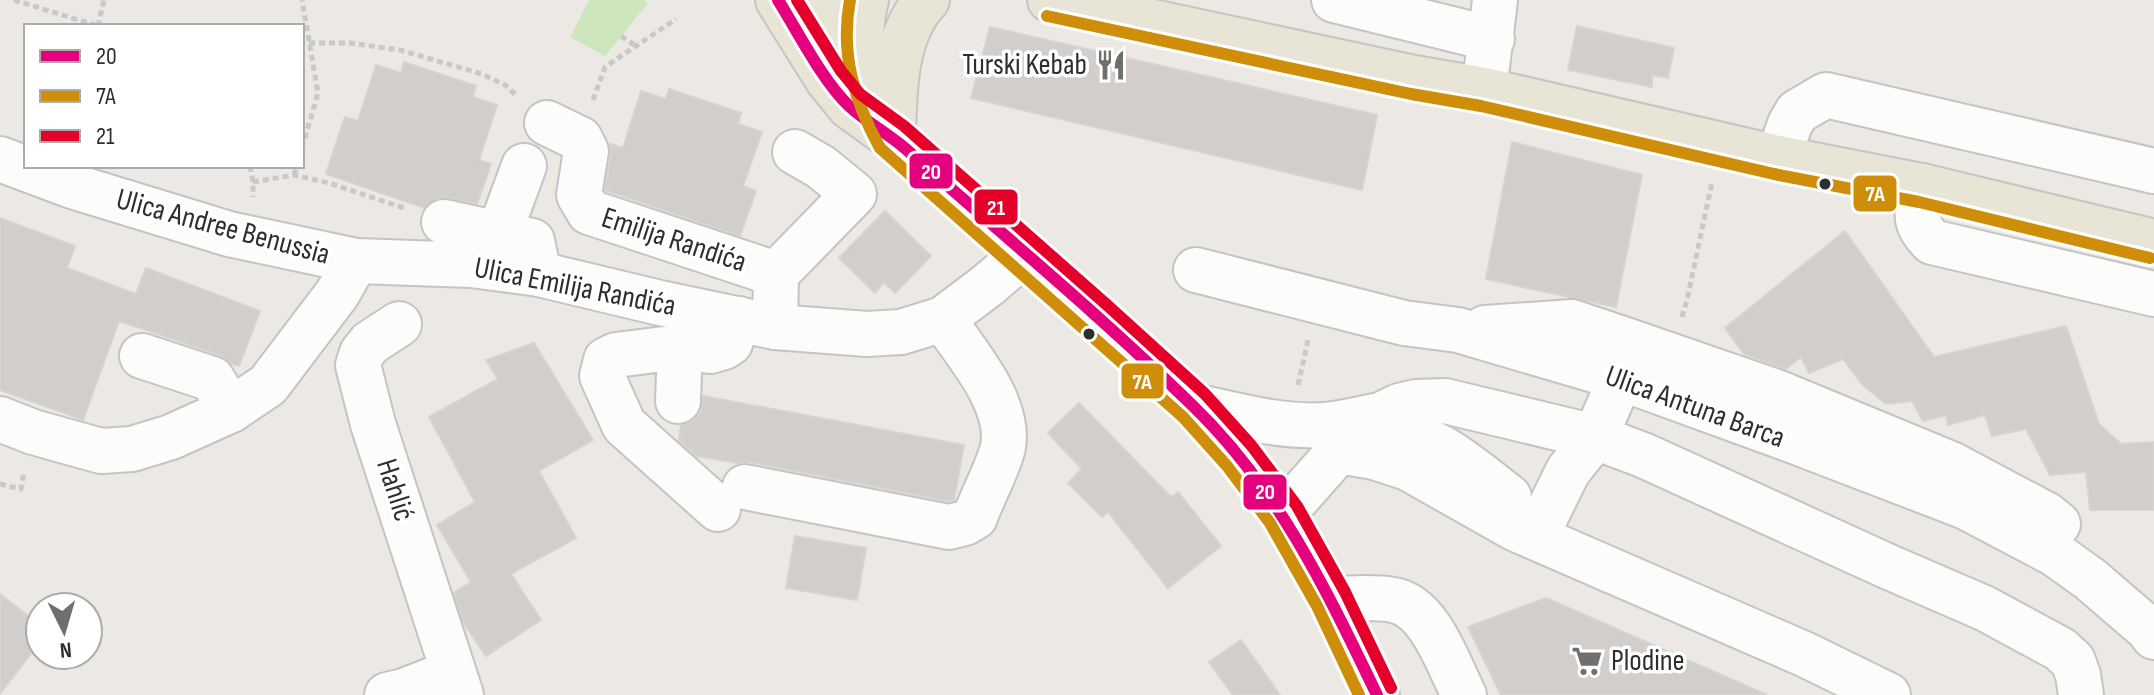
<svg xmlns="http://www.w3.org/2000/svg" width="2154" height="695" font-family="'Sofia Sans Condensed',sans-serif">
<rect width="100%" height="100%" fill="#ece8e4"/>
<path fill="#cee6be" d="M589,0H643L648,3L605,56L570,37Z"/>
<g fill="#d1cecb" stroke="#d7d4d0" stroke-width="2">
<path d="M1577,26L1674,48L1668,78L1652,75V87L1568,70Z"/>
<path d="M990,27L1377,115L1362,190L971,98Z"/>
<path d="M404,62L476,86L473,97L497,105L479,160L491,164L477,204L449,198H437L424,208L326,174L345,117L358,121L376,65L401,73Z"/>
<path d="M669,89L741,113L738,124L762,132L743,186L756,191L740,236L605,190L611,155L610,144L623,148L641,91L666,99Z"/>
<path d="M1512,142L1642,175L1616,307L1486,279Z"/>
<path d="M885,211L931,256L895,293L884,282L875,293L839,258Z"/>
<path d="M0,218L75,246L67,268L136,294L146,268L260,311L239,366L229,363L220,355L119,321L83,420L0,390Z"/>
<path d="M1845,231L1934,357L2066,326L2099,424L2121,444L2154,442V510H2090L2086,472L2050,475L2026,429L1992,436L1985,415L1948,425L1946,415L1923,421L1912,401L1886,404L1863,385L1843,359L1809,373L1801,357L1786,369L1744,354L1725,328Z"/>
<path d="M534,343L593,440L539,471L576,538L511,574L541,620L486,656L463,622L454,593L471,582L437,525L475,502L429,417L498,379L486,360Z"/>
<path d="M703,396L964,445L954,500L948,501L750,462L737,463L696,456L679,440L681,425L690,423L700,414Z"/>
<path d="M1079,403L1171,497L1178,492L1221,546L1168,588L1108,512L1102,517L1068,483L1082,469L1048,433Z"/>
<path d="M795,536L866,548L857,600L786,588Z"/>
<path d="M0,594L40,625V642L0,694Z"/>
<path d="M1546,598L1767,695H1501L1468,627Z"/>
<path d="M1241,640L1280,695H1233L1209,662Z"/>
</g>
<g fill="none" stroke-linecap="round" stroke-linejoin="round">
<g stroke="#c5c4c5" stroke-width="48">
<g id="minor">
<path d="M1334,0L1492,39"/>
<path d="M1487,67L1495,0"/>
<path d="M547,123L580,139L586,151L579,195L589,212L776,274L775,327"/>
<path d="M1778,158L1790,124L1797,112L1826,95L2154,171"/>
<path d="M0,159L72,186L229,234L356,261L471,265L539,274L660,303L775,327L867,334L901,332L943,319L988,285L1024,254"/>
<path d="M1922,186C1918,213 1911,221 1932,242L2154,294"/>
<path d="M444,222L532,241L539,274"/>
<path d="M499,234L524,166"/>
<path d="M1196,270L1404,323L1458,330L1621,378L1794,441L1966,507L2055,554L2090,579L2147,628L2154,637"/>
<path d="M776,274L854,194L821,167L795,152"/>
<path d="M399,324L370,343L362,353L358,365L373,424L461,695"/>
<path d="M1485,328L1572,322L1623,339L1779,393L1951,464L2047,515L2058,524"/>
<path d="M142,356L212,379L231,410"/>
<path d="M678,401L680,347"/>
<path d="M1194,406C1237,415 1281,428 1325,425C1344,423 1363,418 1381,415"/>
<path d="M0,419L33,432L101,451L132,449L171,437L231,410L268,385L337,294L356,261"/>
<path d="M1339,451L1374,457L1408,468L1516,529L1804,654L1888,695"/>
<path d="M1374,457C1387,447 1402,436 1419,439C1444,443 1488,481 1509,497"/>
<path d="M745,487L949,527L965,523L975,517C982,497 999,466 1003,447C1011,403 966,353 943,319"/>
<path d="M718,509L624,425L602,376L606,360L616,355L680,347L710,351L724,347L730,343L739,319"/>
<path d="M1283,514L1339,451L1383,414L1399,406L1416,402L1445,401L1595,437L1643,455L1889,567L1984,608L2060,649L2073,661L2078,675L2081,695"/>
<path d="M1546,516L1568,471L1595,437L1621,378"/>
<path d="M1331,599C1350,599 1373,596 1393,600C1430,606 1448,664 1464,695"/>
<path d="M387,695L404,691L453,672"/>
</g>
</g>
<g stroke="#c6c5c4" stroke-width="48">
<g id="major">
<path d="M778,0L828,80L849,106L893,138L1096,317L1194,406L1239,456L1283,514L1331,599L1377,695"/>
<path d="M866,0C854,48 866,90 890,132"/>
<path d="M1050,0L1414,78L1484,90L1778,158L1922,186L2154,242"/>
<path d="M816,60C816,40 815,17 828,0"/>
<path d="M893,138C894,93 894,34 927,0"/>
</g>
</g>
<g stroke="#c9c9c8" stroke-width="5" stroke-dasharray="6 4" stroke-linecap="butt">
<path d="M14,0L98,26"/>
<path d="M98,26L104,0"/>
<path d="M621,36L636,46"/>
<path d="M309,43H350L400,50L482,74L505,85L517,96"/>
<path d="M593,100L605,67L676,19"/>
<path d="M302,148L318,93L302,0"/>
<path d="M250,166L253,182V197"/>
<path d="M294,175L297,166"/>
<path d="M253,182L294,175L329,183L407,209"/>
<path d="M1682,317L1687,300L1712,182"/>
<path d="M1298,385L1308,340"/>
<path d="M0,484L21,489L24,472"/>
</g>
<use href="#minor" stroke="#fcfcfb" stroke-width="44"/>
<use href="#major" stroke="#e8e4d6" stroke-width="44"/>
<g stroke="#fff" stroke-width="18">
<path id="bus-1" d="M778,0C798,32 822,80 849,106C866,122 889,134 907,150C1002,234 1101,316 1192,405C1278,488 1326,589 1377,695"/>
</g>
<g stroke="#fff" stroke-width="18">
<g id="bus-2">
<path d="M850,0C840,53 854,101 880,148L1183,417L1227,466L1270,523L1317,606L1359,695"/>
<path d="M1047,16L1411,94L1481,106L1774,174L1919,202L2150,258"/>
</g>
</g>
<g stroke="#fff" stroke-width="18">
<path id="bus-3" d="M797,0L841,71L860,94L904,126L1107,305L1205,394L1251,445L1297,506L1345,592L1391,688"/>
</g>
<use href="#bus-1" stroke="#e5007d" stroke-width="12"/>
<use href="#bus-2" stroke="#cf8e09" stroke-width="12"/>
<use href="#bus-3" stroke="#e4002b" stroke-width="12"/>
</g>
<defs>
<g id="restaurant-bare" transform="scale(2.4)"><path d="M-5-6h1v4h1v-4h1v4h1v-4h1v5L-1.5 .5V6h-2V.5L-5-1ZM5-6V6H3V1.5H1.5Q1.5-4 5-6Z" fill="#706f6e" stroke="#fff" stroke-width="2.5" paint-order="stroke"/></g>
<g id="supermarket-bare" transform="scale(2.4)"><path d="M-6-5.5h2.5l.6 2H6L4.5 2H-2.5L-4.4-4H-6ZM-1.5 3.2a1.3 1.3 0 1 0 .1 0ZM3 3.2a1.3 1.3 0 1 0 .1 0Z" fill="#706f6e" stroke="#fff" stroke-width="2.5" paint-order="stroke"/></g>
</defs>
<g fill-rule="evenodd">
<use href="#restaurant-bare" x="1111" y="65"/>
<use href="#supermarket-bare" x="1587" y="661"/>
</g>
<g fill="#2e2e2e" stroke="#fff" stroke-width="3">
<circle cx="1825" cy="184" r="7"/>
<circle cx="1089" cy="334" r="7"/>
</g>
<g text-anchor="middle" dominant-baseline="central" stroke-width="7" stroke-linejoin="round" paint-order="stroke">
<g font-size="30" fill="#2e2e2e" stroke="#fff" text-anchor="end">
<text x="1087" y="65">Turski Kebab</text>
<text x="1611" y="661" text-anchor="start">Plodine</text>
</g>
<g font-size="30" fill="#2e2e2e" stroke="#fff">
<text transform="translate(223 227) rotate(15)">Ulica Andree Benussia</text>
<text transform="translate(674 240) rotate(18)">Emilija Randića</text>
<text transform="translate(575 287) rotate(11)">Ulica Emilija Randića</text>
<text transform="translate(1695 407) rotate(20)">Ulica Antuna Barca</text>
<text transform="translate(395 490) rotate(72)">Hahlić</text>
</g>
</g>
<g stroke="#fff" stroke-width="3">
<rect x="908" y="152" width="46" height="38" rx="8" fill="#e5007d"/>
<rect x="1852" y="174" width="46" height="39" rx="8" fill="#cf8e09"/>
<rect x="973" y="188" width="46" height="38" rx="8" fill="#e4002b"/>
<rect x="1120" y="362" width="45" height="38" rx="8" fill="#cf8e09"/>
<rect x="1242" y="473" width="46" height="38" rx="8" fill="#e5007d"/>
</g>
<g font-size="22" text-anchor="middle" font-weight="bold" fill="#fff">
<text x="931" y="179">20</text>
<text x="1875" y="201">7A</text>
<text x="996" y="215">21</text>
<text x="1142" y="389">7A</text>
<text x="1265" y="499">20</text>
</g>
<rect x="24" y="24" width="280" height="144" fill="#ffffff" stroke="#ababab" stroke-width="2"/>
<rect x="40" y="50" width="40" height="12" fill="#e5007d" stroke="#ababab" stroke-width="2"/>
<text x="96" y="64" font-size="24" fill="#2e2e2e">20</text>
<rect x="40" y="90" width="40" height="12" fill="#cf8e09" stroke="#ababab" stroke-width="2"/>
<text x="96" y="104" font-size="24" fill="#2e2e2e">7A</text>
<rect x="40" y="130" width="40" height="12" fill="#e4002b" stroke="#ababab" stroke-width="2"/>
<text x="96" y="144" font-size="24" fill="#2e2e2e">21</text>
<g transform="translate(64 631) rotate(175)"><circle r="38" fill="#ffffff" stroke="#ababab" stroke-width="2"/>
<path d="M0-6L14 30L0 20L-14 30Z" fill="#706f6e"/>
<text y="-12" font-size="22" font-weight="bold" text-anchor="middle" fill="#2e2e2e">N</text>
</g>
</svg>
